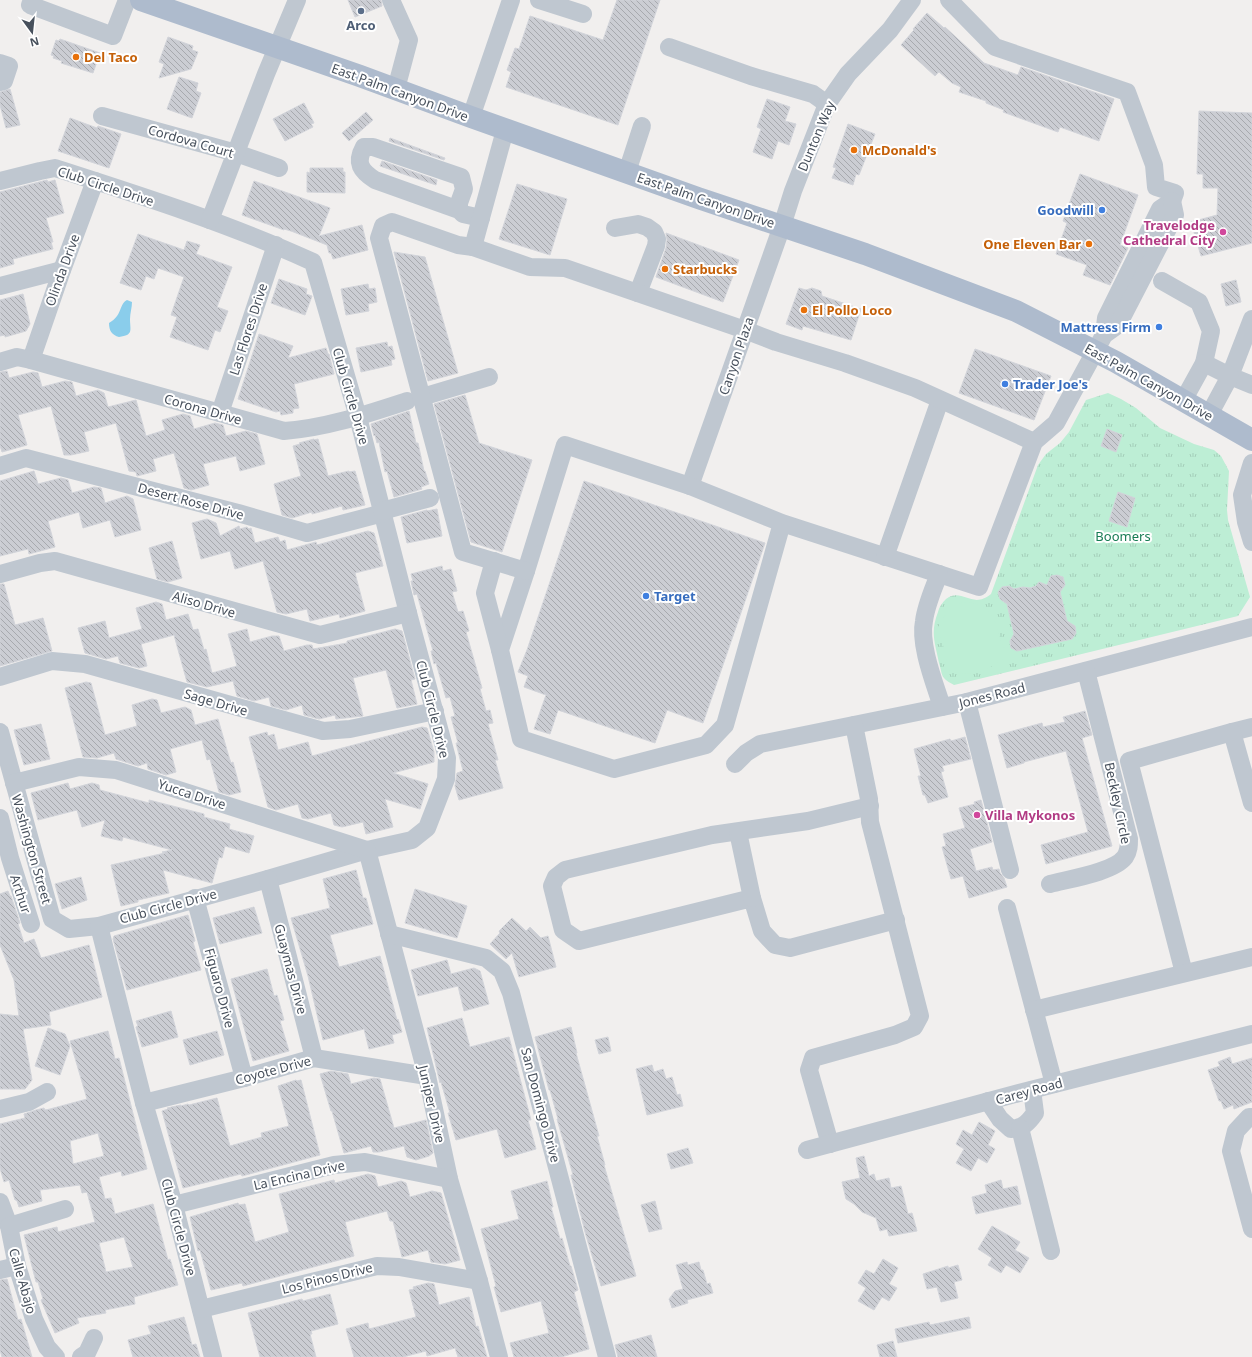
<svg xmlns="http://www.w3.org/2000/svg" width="1252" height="1357" font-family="'Noto Sans',sans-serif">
<defs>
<pattern id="park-tufts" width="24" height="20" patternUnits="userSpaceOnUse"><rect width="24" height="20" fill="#bdeed5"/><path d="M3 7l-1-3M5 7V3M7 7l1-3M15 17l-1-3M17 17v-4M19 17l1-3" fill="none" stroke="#a4ceb9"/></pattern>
<pattern id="building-back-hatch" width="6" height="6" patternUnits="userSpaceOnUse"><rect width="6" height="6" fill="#cbcdd3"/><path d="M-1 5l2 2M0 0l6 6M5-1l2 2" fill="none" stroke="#a7a9ae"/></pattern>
</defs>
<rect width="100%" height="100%" fill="#f1efee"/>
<path fill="url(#park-tufts)" d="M1108,393L1121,399L1136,408L1160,428L1194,444L1214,450L1221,456L1229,471L1227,510L1228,520L1250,597L1238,616L954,685C951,683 946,681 944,678C941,675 941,668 939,663C935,642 930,633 938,612C939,607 942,603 946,599C962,587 972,610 991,594L1038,465L1046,454L1060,443L1069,432L1086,400Z"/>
<path fill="#bdeed5" d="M962,602C987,603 992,611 999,634C1001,641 1002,646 1007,651V655C988,672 968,680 943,668L947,660L938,627C944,615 950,608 962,602Z"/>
<path fill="#8acdeb" d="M127,300L132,302C132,308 130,313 130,319C130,330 134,335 119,337C112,335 109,331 109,323C112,321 115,319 117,316C121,311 121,303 127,300Z"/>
<g fill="url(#building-back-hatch)" stroke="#d2d4da" fill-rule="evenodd">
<path d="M348,0H381L382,6L355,17Z"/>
<path d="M617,0H660L618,125L506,87L511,72L507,70L515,48L519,49L530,16L603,40Z"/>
<path d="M927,13L944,28L945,27L984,63L1018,75L1021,67L1114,99L1099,141L1060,127L1058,132L1003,112L1004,110L986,103V101L959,92L961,87L952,83L939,72L935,76L901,45L914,30L913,29Z"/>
<path d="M168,37L193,46L192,50L198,52L191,69L159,78L164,64L159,62Z"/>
<path d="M60,39L100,53L93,73L61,63L62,61L53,58L54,56L51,55L56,40L59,41Z"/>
<path d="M179,77L198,83L196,91L201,93L192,118L167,109Z"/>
<path d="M10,89L20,125L6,128L0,105V92Z"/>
<path d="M767,99L790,107L785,121L796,124L789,145L778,141L772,159L753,152L761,129L757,127Z"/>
<path d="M304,103L314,123L311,124L313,127L285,141L273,119Z"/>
<path d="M1199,111L1252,113V243L1201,256L1191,222L1217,215L1218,188H1203V174H1197Z"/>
<path d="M366,112L373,120L349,141L342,133Z"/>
<path d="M70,118L97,128L98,126L121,134L109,168L58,151Z"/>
<path d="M848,124L875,134L859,175L856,174L853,185L832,178L836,168L833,167Z"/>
<path d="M390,138L445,158L444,160L389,141Z"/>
<path d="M382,161L437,180L436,185L380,166Z"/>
<path d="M310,168H343V172H345V193L307,192V172L310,173Z"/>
<path d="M1080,174L1138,195L1120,245L1128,248L1110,285L1083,275L1087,265L1056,254L1067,223L1063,221Z"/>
<path d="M47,180L48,182L55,180L64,213L46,218L53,242H51L53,249L13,259L14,264L0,268V192Z"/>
<path d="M254,181L330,208L319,236L362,225L368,250L333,259L331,253H329L327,245L291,231L284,229V230L242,215Z"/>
<path d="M517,184L567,199L550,255L499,239Z"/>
<path d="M666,233L739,260L723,302L656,277L666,248L667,240Z"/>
<path d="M138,234L184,250L187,241L200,245L196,254L232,267L217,307L228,311L220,332L215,330L208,350L170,337L177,317L171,315L184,277L158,268L154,279L146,276L141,290L120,283Z"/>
<path d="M394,252L425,257L458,373L428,381Z"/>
<path d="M279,279L307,289L306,294L312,296L305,315L271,303Z"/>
<path d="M1236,280L1241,302L1226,306L1221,284Z"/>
<path d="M368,284L369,289L375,288L377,302L368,304L369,311L346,315L341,289Z"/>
<path d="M799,288L806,290L812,288L821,291L822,296L861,309L851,340L803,326L802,330L786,324Z"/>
<path d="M23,294L30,324L26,331L5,337V335L0,336V300Z"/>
<path d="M259,334L293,346L288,358L326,348L328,354H329L334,374L294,384L299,408L293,409V413L281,415L280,411L276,412L238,399Z"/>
<path d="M387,342L388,347L392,346L395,359L391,360L392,365L361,372L356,348Z"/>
<path d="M975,349L1051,376L1034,420L959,393Z"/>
<path d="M7,371L9,378L33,372L38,373L42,387L65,381L72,382L76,396L98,390L104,393L108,407L136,400L146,436L165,430L162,420L183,414L190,416L194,429L215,423L223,425L226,436L246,431L257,434L265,464L240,471L236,456L203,464L209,485L191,490L184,488L174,453L153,459L156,471L137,476L136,472L129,471L116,423L84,432L89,451L71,455H64L51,406L18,415L27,445L2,452L0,446V372Z"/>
<path d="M465,395L479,443L532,460L502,552L471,542L434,404Z"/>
<path d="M409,411L416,443H418L424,471H425L429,484L421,487L422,489L394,497L387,471L385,472L379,442L377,443L375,435L374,436L371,424Z"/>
<path d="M1107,429L1122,435L1116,452L1101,446Z"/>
<path d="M314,439V440L318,439L328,476L349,471V472L355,471L365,505L343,510L342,506L312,514V512L292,518L282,515L274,484L301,476L293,446L300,444L299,443Z"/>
<path d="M34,471L38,484L61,478L68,480L72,493L94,487L101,488L105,503L127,496L133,499L141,530L115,537L110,520L83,528L79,512L48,521L55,547L29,554L28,549L0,556V481Z"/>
<path d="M584,481L765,543L703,723L667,710L655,743L558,710L550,734L534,729L546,695L524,687L528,676L518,672L527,650Z"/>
<path d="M1118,492L1135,498L1127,527L1109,521Z"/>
<path d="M437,509L442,536L407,543L401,517L427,510V511Z"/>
<path d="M207,519L216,523L220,536L239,526L240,529L247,527L249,529L251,528L255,543L278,537L280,542L285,540L287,550L316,542L317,545L368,531L374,533L383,566L355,573L365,611L340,618L339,614L310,621L307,609L286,614L277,612L263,561L235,569L230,551L201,559L192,523Z"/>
<path d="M172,541L182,578L168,582L157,579L149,548Z"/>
<path d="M442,566L443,571L451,569L457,591L452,592L458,612L463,611L469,631L466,632L482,688L480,689L486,711L490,710L493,723L488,724L498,760H495L503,788L459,800L455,786L457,773L463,771L456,743H458L451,717L455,716L450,697L446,698L436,663L434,664L431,651H433L419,601L417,594L414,595L411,581H413L411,574Z"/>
<path d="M1057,575L1063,577L1065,585L1060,592L1067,621L1075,626L1076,633L1072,639L1017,651L1011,648L1010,641L1014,634L1007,604L1000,599L998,592L1002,587L1009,586L1014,589L1023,587L1030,588L1036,586L1039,582L1047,585L1051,576Z"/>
<path d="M0,584H4L15,625L43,618L52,651L0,666Z"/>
<path d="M156,602L162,604L166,620L188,614L193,630L198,629L204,650L206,649L212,673L237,666L228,634L247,629L250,642L272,636H279L284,651L307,645H312L313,649L347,643V641L372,635L395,629L402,631L415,679L411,680L417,704L397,708L386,670L353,678L363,716L336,719L335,715L319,719L304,715L302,705L286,710L271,706L269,697L254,701L237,696L233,681L207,687L187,682L174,635L141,644L147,666L139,668L120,663L118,656L106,659L85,653L78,628L105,621L109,638L142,629L136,608Z"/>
<path d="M86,682L91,683L105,735L137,726L132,705L152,699L157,700L161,713L185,707L191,710L195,725L218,719L229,757L231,763L233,762L241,792L229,795L219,792L210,759L207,760L202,740L170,749L176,772L166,775L148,769L147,763L138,766L116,759L114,753L97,758L83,757L65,688Z"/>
<path d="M1085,711L1092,735L1082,738L1112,846L1046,864L1041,845L1088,832L1066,751L1024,762V763L1007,768L998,735L1042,723L1043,727L1065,722L1063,717Z"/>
<path d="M41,724L50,759L24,765L14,730Z"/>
<path d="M422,727L427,728L434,752V762L393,773L428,784L420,809L385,799L393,827L366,834L363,822L342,827L334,825L331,813L308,819L302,818L298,804L276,810L268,807L249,737L267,732L268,736L274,734L278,750L308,742L312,756Z"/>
<path d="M965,737L971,759L942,766L944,771L941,772L948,797L928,803L925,795H923L918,776H921L914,749L950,739L951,741Z"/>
<path d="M68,783L70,789L92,783L99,785L100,790L149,803V800L204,814V817L230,824L229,829L254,836L249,853L225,846L222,858L219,857L212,883L163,870L169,893L138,900V902L121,906L111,865L165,853L162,852L172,850L123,837L122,841L101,836L105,820L82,827L77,810L38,820L31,793Z"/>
<path d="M981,800L992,842L970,849L976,871L992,867L993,870L999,869L1000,873L1004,878L1007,887L969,898L963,876L951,879L942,847L946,846L943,834L965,828L959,808L975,804L974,802Z"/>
<path d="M356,870L363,898H366L373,924L330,935L339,967L380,956L397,1020L398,1019L402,1032L392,1035L394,1043L369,1049L364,1029L323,1040L308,976L291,918L330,908L323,879Z"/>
<path d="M81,877L87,900L62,909L55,884Z"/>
<path d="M415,889L467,906L457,938L405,923Z"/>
<path d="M8,891L10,896H11L20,923L18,924L24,943L34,939L41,958L89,945L102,997L49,1012L51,1025L23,1029L32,1080L25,1089H0V1014L19,1016L14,980L0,945V894Z"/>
<path d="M254,907L262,933L220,944L213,918Z"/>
<path d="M188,915L195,941L193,942L201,970L127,990L113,939L114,936Z"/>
<path d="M512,918L526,931L530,927L541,938L548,936L556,967L519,977L512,953L506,959L490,944L500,933L499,931Z"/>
<path d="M447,960L451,974L474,968L480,971L489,1004L464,1011L458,986L418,996L411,970Z"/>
<path d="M267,969L274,996L277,995L284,1020L280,1021L289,1051L253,1061L231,979Z"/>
<path d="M171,1011L178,1037L142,1047L136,1027L138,1026L136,1021Z"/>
<path d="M462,1018L470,1047L509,1037L531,1120H528L536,1149L505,1158L497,1129L456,1140L448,1113H450L441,1082L440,1083L427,1028Z"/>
<path d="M571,1027L577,1053H576L599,1136H597L605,1165H604L636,1276L601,1286L585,1232L571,1175H573L557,1119H558L550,1090H549L535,1037Z"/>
<path d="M48,1028L65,1034L70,1046L60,1075L35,1066Z"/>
<path d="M108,1031L115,1059L119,1058L147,1169L122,1176L121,1171L99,1177L105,1199L111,1198L115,1214L153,1204L168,1260L170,1259L178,1285L134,1297L135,1304L105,1310L106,1313L77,1318L79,1323L55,1333L41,1300L43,1299L38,1282H36L24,1235L57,1227L58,1232L95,1222L87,1192L82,1193L80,1185L40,1190L42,1201L19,1207L17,1201L16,1200H15L9,1180L4,1182L0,1168V1124L25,1118L24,1114L36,1110L44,1108L45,1110L50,1109L87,1099L70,1041ZM98,1133L104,1156L73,1164L70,1141ZM124,1237L133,1267L106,1272L99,1243Z"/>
<path d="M217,1031L224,1055L190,1065L183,1040Z"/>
<path d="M608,1037L611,1051L599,1054L595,1040Z"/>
<path d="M1230,1057L1232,1064L1252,1058V1102L1234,1109L1233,1105L1224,1109L1221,1101H1219L1208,1070L1220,1066L1218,1062Z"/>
<path d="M652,1065L654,1072L663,1069L666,1079L672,1077L677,1095L680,1094L683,1106L647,1115L636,1069Z"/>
<path d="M331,1071L348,1074L351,1084L374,1078L380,1079L394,1128L426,1120L433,1153L429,1156L416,1160L407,1157L404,1146L379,1152H373L371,1146L344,1153L332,1111H331L320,1074Z"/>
<path d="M296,1080L297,1081L301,1080L320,1155L242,1176L241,1174L183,1188L162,1111L168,1109L167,1108L181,1105V1106L188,1104L189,1105L217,1098L230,1146L262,1137L261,1133L289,1126L278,1086Z"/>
<path d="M979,1122L995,1131L988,1145L995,1149L987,1163L978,1158L971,1171L956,1163L964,1149L956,1144L963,1130L972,1135Z"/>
<path d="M688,1148L693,1163L671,1169L667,1154Z"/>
<path d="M864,1156L869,1176L874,1174L876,1181L889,1178L891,1188L901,1186L908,1214L912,1213L917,1231L889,1236L887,1229L880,1231L876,1218L862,1212L854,1204L846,1199L842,1182L860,1178L856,1158Z"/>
<path d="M368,1174L375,1176L378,1187L401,1181L406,1183L410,1197L432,1191L441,1193L460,1260L445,1264L431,1262L428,1250L402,1257L393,1221H390L387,1211L345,1222L354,1256L243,1286L242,1283L211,1290L200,1250L198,1251L190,1217L238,1203L239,1205L245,1204L255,1242L289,1232L279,1194L334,1180L335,1183Z"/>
<path d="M1001,1180L1003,1189L1017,1186L1021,1204L976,1214L972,1197L987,1193L985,1185Z"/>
<path d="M547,1181L553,1207H551L560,1239L562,1238L570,1266H571L578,1290L574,1292L589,1349L561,1357H514L510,1343L549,1333L541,1301L501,1312L494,1287L496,1286L481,1229L519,1219L511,1191Z"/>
<path d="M655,1201L662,1229L649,1232L641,1205Z"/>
<path d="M992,1226L1020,1242L1015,1250L1029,1258L1020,1273L1006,1265L1001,1273L988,1265L992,1258L978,1249Z"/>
<path d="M883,1259L898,1268L889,1284L897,1288L889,1301L882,1297L874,1310L858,1301L866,1288L858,1283L866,1270L874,1274Z"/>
<path d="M687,1262L688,1265L699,1262L701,1270H703L707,1284L710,1283L713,1293L687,1300L688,1303L672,1308L669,1299L675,1291L683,1289L676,1265Z"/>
<path d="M958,1265L962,1280L954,1282L958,1298L941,1302L937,1287L927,1289L923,1274L948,1266V1268Z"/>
<path d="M7,1279L18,1320L21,1319L32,1357H2L0,1350V1280Z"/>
<path d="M428,1283L434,1284L439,1305L469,1297L476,1327L478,1326L487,1357H458L455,1348L427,1356L426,1351L403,1357H354L346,1329L368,1323L369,1329L416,1317L409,1290L414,1289L413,1287Z"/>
<path d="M330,1294L338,1324L311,1331L312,1334H310L316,1357H260L248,1313L302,1299L303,1301Z"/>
<path d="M184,1317L192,1345L196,1344L200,1357H133L128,1340L151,1334L148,1326Z"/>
<path d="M969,1317L971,1328L898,1343L895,1329L929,1322L930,1325Z"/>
<path d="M651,1335L657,1357H618L615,1345Z"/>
<path d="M893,1341L897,1357H880L877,1345Z"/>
</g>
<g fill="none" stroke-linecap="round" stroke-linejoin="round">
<g stroke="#bfc7d0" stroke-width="18">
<path d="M32,0L30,5L113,36L127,0"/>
<path d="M391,0L409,40L396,89"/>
<path d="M539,0L583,14"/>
<path d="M949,0L995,47L1127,92L1154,165L1156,187L1175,193L1172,201L1160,209L1106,318L1104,335"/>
<path d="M669,47L751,76L813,94L827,104"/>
<path d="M0,63L9,66L4,81L0,82"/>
<path d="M102,116L236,153L279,168"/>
<path d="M471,117L511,0"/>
<path d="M627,172L642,126"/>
<path d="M0,181L40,171L55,168C142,196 230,224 313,262L358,417L408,613L447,758L446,779L427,828L412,840L367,850L268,879L99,926L69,929L52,919L0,732"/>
<path d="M459,210L375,180C361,171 355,163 364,147H373L461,177L464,189L459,203V210L463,214L481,218"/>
<path d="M210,220L266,74L297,0"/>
<path d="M615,228L638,224L647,227L654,232L657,239L656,246L638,293"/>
<path d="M473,247L505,130"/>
<path d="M1162,281L1199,302L1211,331L1204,363L1183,401"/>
<path d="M0,286L62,270"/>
<path d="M1252,319L1230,376L1252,385"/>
<path d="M31,360L62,270L95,181"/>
<path d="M0,362L17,357L31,360L284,431C326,428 367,414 407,401"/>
<path d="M1204,363L1230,376L1209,415"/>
<path d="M422,397L489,377"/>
<path d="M220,413L276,245"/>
<path d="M1252,463L1242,495L1246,522L1252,542"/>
<path d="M0,466L26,458L238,513L307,533L383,513"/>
<path d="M690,486L782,226L793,191L827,104L848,74L890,30L912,0"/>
<path d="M382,511L430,498"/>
<path d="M782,523L725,725L706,745L614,769L521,739L500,650L526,571L565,445L690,486L782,523L979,587L1034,442L1056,423L1104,335L1118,325L1175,215L1172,201"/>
<path d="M885,557L940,400"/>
<path d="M494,561L485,593L500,650"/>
<path d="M526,571L463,552L379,238L383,226L392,222L458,245L473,247L530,267L565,268L745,330L776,342L845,363L915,388L1034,442"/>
<path d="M0,574L40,563L55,561L320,635L408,613"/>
<path d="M939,574C933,590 926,605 924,621C919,645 935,684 942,707"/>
<path d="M0,677L52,661L85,664L323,731L350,729L435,711"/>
<path d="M967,702L1010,870"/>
<path d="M1232,732L1252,727"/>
<path d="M735,764L746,753L760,744L967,702L1252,627"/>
<path d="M14,783L79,767L116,770L367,850L427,1076L449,1179L479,1281L499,1357"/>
<path d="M870,806L808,821L712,835L565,870L556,877L552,886L563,930L579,941L752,898L762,931L775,945L790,948L896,920"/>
<path d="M0,818L10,858L31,924"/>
<path d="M738,832L752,898"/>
<path d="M268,879L314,1058"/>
<path d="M1050,884C1069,879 1114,872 1125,857C1129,851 1129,845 1129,839L1086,671"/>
<path d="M195,898L244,1078"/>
<path d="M1007,908L1054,1084"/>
<path d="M99,926L144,1103L174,1205L213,1357"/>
<path d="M389,934L486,958L502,971L511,993L607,1357"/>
<path d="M1184,973L1129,761L1232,732L1252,803"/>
<path d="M1034,1010L1252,957"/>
<path d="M988,1101L1000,1119L1011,1129C1023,1128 1028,1123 1035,1113L1032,1090"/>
<path d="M144,1103L244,1078L314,1058L427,1076"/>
<path d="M0,1109L29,1102L47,1092"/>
<path d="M1252,1117H1249L1236,1131L1231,1151L1252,1229"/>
<path d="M1020,1128L1051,1251"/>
<path d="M830,1144L809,1070L813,1058L895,1035L914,1027L920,1016L870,822L869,799L854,725"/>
<path d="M807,1150L1019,1093L1252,1034"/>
<path d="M0,1202L9,1226L17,1266L34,1319L47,1347L56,1357"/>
<path d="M174,1205L334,1165L365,1162L449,1179"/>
<path d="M9,1226L65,1209"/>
<path d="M0,1270L17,1266"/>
<path d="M201,1309L377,1266L399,1267L479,1281"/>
<path d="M81,1357L87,1353L94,1338"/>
</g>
<path stroke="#aebbcd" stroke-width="22" d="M141,0L360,76L471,117L698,198L865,254L1016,311L1116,362L1252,440"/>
</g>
<circle fill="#5c6f8a" stroke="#fff" stroke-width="1.5" cx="361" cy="11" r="4"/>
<g fill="#e8710a" stroke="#fff" stroke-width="1.5">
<circle cx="76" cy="57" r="4"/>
<circle cx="854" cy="150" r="4"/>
<circle cx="1089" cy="244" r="4"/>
<circle cx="665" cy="269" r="4"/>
<circle cx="804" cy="310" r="4"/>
</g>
<g fill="#3f7fe0" stroke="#fff" stroke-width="1.5">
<circle cx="1102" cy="210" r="4"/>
<circle cx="1159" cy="327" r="4"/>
<circle cx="1005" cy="384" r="4"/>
<circle cx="646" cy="596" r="4"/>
</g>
<g fill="#d1479c" stroke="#fff" stroke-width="1.5">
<circle cx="1223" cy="232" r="4"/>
<circle cx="977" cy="815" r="4"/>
</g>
<g text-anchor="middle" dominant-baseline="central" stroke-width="4" stroke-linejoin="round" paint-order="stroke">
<g font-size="13" font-weight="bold" fill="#4e5e75" stroke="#fff">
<text x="361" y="25">Arco</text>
</g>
<g font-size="13" font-weight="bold" fill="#c56008" stroke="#fff" text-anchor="start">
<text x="84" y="57">Del Taco</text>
<text x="862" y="150">McDonald's</text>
<text x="1081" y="244" text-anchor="end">One Eleven Bar</text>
<text x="673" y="269">Starbucks</text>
<text x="812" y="310">El Pollo Loco</text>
</g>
<g font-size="13" fill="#47505c" stroke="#fff">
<text transform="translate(400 92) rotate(20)">East Palm Canyon Drive</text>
<text transform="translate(816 136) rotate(-67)">Dunton Way</text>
<text transform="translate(191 141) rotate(16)">Cordova Court</text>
<text transform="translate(106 186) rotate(18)">Club Circle Drive</text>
<text transform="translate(706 200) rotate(19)">East Palm Canyon Drive</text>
<text transform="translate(62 270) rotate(-70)">Olinda Drive</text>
<text transform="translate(248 329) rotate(-72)">Las Flores Drive</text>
<text transform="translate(736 356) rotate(-71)">Canyon Plaza</text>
<text transform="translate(1149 382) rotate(29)">East Palm Canyon Drive</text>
<text transform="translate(351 396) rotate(74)">Club Circle Drive</text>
<text transform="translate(203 409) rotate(16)">Corona Drive</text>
<text transform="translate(191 501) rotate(15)">Desert Rose Drive</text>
<text transform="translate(204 604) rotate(16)">Aliso Drive</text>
<text transform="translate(992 695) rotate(-14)">Jones Road</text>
<text transform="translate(216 702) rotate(16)">Sage Drive</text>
<text transform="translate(433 709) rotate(76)">Club Circle Drive</text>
<text transform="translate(192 794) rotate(18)">Yucca Drive</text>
<text transform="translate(1118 803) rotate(78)">Beckley Circle</text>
<text transform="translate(32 849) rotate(74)">Washington Street</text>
<text transform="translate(21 894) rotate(72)">Arthur</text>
<text transform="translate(168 906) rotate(-15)">Club Circle Drive</text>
<text transform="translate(291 969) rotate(75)">Guaymas Drive</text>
<text transform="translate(220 988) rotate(75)">Figuaro Drive</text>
<text transform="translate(273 1070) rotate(-15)">Coyote Drive</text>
<text transform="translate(1029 1091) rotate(-15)">Carey Road</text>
<text transform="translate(432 1104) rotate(77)">Juniper Drive</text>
<text transform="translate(541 1105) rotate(75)">San Domingo Drive</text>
<text transform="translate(299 1175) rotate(-13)">La Encina Drive</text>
<text transform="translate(179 1227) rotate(75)">Club Circle Drive</text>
<text transform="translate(327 1278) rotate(-14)">Los Pinos Drive</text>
<text transform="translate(23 1281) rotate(74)">Calle Abajo</text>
</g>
<g font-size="13" font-weight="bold" fill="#366cbe" stroke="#fff" text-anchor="end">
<text x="1094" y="210">Goodwill</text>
<text x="1151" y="327">Mattress Firm</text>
<text x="1013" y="384" text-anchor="start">Trader Joe's</text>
<text x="654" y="596" text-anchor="start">Target</text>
</g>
<g font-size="13" font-weight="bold" fill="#b23c85" stroke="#fff" text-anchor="end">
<text x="1215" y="225">Travelodge<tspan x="1215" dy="15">Cathedral City</tspan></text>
<text x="985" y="815" text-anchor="start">Villa Mykonos</text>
</g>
<g font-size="13" fill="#187c54" stroke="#fff">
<text x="1123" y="536">Boomers</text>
</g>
</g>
<g transform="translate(32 32) rotate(165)" stroke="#ffffff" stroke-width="3" paint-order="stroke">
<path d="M0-3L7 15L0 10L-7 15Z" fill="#47505c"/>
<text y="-6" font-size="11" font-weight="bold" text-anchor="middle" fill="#47505c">N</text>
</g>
</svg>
